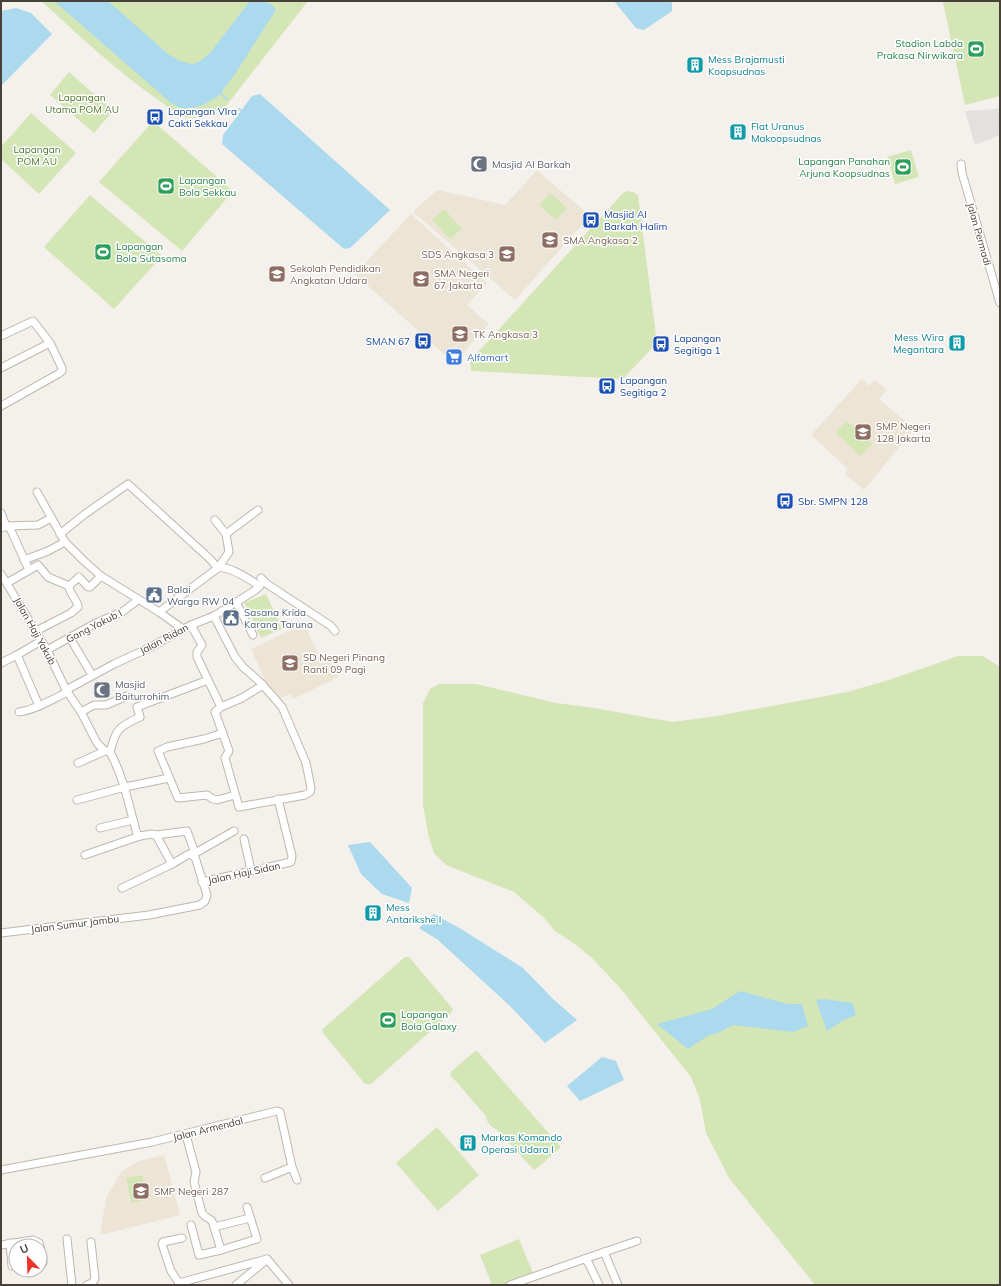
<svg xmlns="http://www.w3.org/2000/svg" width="1001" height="1286" font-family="Mulish,sans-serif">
<rect width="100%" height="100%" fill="#f4f0eb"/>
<g fill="#ece4d5">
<path d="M537,170L590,216L515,300L413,212L437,190L505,205Z"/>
<path d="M411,214L487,283L467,305L489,324L454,363L355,274Z"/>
<path d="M862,379L869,386L875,380L887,390L879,399L914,429L864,490L845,474L848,469L811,435Z"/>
<path d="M304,624L323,664L330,661L338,677L293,699L290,694L280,698L274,690L270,691L251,649Z"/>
<path d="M164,1155L180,1215L100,1235L106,1198L121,1172L127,1168L139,1161Z"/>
</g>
<g fill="#d5e6b6">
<path d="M41,1H308L226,106C216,112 195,121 183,117C176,114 166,105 160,101C117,72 79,35 41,1Z"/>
<path d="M949,1H1000V96L965,105L943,2Z"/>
<path d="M69,72L113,111L94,133L50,95Z"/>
<path d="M31,113L76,153L39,194L1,159V147Z"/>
<path d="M153,121L233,191L182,251L99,182Z"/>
<path d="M911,150L919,177L895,184L887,157Z"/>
<path d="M628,191L633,192L638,195L657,343L623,379L471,371L470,361L623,193Z"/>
<path d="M550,193L567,208L556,220L539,205Z"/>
<path d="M90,195L162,256L114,309L44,247Z"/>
<path d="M444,209L462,229L450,239L432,220Z"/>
<path d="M847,421L872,444L860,456L836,433Z"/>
<path d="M266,594L282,629L261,638L244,603Z"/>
<path d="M958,656H983L1000,667V1285H815L729,1178L706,1133L700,1100L691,1077L620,988L593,959L575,944L555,931L544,918L514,892L446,865L434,853L428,834L423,805V703L430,689L439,684H476L556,703L594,708L672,722L717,716L847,692L889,680Z"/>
<path d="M405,957H409L453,1009L451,1013L371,1084H365L323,1033L322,1030L325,1027Z"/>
<path d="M475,1051H477L560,1146V1148L536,1169L534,1170L496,1129C491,1128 486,1121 486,1116L452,1077L450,1074L452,1071Z"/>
<path d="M437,1127L479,1175L438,1211L396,1163Z"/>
<path d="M142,1175L147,1199L131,1203L126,1178Z"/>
<path d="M519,1239L533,1273L504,1285H492L480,1255Z"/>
</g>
<path fill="#e3e1df" d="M1000,108V135L975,145L965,111L985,110Z"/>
<g fill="#abd9ed">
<path d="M54,1H108L168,54L180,61L192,64L199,62L210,53L250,1C261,1 270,0 276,10L233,77L218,96L205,104L193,108H180L171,103Z"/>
<path d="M614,1H671L672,4V11L644,30L636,28Z"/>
<path d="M16,8L31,13L52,34L1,86V11Z"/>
<path d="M260,94L390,210L350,248L344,249L222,144L223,135L252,96Z"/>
<path d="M370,842L412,888L409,903L382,894L361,874L348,845Z"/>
<path d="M434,914L461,929L523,968L553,999L577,1020L545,1043L511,1007L438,940L419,928Z"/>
<path d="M740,991L788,1004H802L808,1026L793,1032L733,1025L716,1034L709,1035L688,1049L657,1024L712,1009Z"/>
<path d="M824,999L853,1003L856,1015L842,1021L827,1031L816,1000Z"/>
<path d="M602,1057L616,1061L624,1080L580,1101L567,1086Z"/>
</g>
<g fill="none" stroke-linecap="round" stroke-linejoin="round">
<g stroke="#abd9ed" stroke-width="2">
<path d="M220,93L227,99"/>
<path d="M239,109L242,111"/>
</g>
<g stroke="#bfb7ad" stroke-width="9">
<g id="street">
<path d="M961,164L962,173L1000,303"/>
<path d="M1,336L33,321L50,343L62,368V371L58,374L1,406"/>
<path d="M1,368L50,343"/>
<path d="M37,492L65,542L83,560L101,576L159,612L183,629"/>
<path d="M1,513L6,526"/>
<path d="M9,526L29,570"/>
<path d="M1,528L9,526L38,525L51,518"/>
<path d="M60,534L85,514L128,484L210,559L218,568"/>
<path d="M226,534L258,510"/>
<path d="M24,560L48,551L65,542"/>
<path d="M1,574L47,650L66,690L81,712L97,743L105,751L110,752C124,778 129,806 137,834L140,836L152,834L156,835L172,864L189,854L192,855L195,857L207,895L205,901L200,905L149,915L1,933"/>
<path d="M261,578L267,584L331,626L335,631"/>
<path d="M7,583L38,565L48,577L69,586"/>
<path d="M69,586L79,577L88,587H90L101,576"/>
<path d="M236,602L253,635"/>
<path d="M159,612L218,568L229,552L226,534L215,520"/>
<path d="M191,625L202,645L197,652V657L221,707L215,712L229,751L225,758L239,807L305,795L310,792L311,788L306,763L282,707L261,683L243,667L235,657L214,616"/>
<path d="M36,631L71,613L78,607C78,600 69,594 69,586"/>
<path d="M70,638L92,675"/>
<path d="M47,650L96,623L122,612L138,600"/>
<path d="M17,655L39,706"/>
<path d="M1,663L17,655L41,641"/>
<path d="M66,690L114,664L151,647L191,625L214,616L254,591L260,586C250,580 229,565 218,568"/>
<path d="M221,707L242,698L263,685"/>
<path d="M19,712C36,710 52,699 68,692"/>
<path d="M81,712L94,705H106L127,696"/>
<path d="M223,733L204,739L167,747L158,751L178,798L207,795L213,799L217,800L235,795"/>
<path d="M110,752C116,729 118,727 140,717L137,707L208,680"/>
<path d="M78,763L105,751"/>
<path d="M77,800L125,787L169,778"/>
<path d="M100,828L133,820"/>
<path d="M156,835L187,831L195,853"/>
<path d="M244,839L251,870"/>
<path d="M85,855L140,836"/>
<path d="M192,855L234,831"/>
<path d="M202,882L291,862L292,856L278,799"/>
<path d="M122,888L172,864"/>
<path d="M186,1135L196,1172L194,1182L202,1213C206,1220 212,1216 214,1227"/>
<path d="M1,1170L152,1142L277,1111L280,1112L292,1167L297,1180"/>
<path d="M265,1178L292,1167"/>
<path d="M191,1225L199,1255L221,1250L257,1239L247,1207"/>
<path d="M67,1239L72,1285"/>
<path d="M10,1243L12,1266"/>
<path d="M1,1245L33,1240L39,1243L40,1246"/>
<path d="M40,1247L43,1263"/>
<path d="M221,1250L214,1227L250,1218"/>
<path d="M604,1252L618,1285"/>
<path d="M267,1259L289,1285"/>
<path d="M584,1259L637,1241"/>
<path d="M179,1283L267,1259"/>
<path d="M179,1283L171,1271L162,1244L163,1242L182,1238"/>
<path d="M87,1285L92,1283L95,1279L91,1242"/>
<path d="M236,1285L265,1261"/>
<path d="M510,1285L584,1259L588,1262L599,1285"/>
</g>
</g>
<use href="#street" stroke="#fff" stroke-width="7"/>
</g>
<defs>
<g id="stadium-square" transform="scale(0.9)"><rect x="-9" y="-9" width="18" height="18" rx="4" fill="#2e9e5b" stroke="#fff"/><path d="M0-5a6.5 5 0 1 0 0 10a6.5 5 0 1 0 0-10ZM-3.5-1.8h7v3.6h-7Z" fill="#fff"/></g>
<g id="building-square" transform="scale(0.9)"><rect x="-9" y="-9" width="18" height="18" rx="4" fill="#0f9aa8" stroke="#fff"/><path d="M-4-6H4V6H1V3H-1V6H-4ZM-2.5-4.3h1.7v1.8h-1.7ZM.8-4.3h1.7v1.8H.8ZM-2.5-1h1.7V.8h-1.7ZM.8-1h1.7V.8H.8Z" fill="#fff"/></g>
<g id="bus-square" transform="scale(0.9)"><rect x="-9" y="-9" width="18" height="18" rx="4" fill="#1a4fb4" stroke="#fff"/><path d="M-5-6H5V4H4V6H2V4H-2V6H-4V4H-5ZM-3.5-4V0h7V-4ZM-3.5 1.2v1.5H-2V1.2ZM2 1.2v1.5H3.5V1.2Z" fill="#fff"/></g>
<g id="mosque-square" transform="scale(0.9)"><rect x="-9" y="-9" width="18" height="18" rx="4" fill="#6b7280" stroke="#fff"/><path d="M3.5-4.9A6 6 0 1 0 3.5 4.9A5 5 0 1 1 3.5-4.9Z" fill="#fff"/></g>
<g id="school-square" transform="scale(0.9)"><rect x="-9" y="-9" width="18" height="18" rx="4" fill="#8d6e63" stroke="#fff"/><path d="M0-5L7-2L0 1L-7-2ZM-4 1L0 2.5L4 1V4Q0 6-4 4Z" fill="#fff"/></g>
<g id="university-square" transform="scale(0.9)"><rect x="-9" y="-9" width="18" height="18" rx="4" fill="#8d6e63" stroke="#fff"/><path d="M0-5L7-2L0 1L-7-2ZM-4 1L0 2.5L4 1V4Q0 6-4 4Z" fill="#fff"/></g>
<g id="supermarket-square" transform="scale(0.9)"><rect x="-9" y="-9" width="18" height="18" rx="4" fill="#3f7fe0" stroke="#fff"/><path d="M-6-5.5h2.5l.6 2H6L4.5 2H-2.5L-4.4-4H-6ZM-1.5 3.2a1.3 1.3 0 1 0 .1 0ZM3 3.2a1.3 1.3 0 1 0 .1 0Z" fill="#fff"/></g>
<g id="civic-square" transform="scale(0.9)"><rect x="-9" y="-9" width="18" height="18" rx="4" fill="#5c6f8a" stroke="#fff"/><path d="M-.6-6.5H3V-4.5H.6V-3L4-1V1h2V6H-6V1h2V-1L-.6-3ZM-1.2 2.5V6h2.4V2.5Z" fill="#fff"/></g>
</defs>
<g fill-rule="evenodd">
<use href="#stadium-square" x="976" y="49"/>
<use href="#building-square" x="695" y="65"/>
<use href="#bus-square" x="155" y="117"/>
<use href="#building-square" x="738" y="132"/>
<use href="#mosque-square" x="479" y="164"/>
<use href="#stadium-square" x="903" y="167"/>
<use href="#stadium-square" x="166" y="186"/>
<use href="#bus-square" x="591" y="220"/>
<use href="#school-square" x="550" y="240"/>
<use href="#stadium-square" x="103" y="252"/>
<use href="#school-square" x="507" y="254"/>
<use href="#university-square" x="277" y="274"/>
<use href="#school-square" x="421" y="279"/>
<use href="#school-square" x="460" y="334"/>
<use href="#bus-square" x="423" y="341"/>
<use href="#building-square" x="957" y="343"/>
<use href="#bus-square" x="661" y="344"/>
<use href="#supermarket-square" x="454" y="357"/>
<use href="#bus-square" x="607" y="386"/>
<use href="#school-square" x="863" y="432"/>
<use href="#bus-square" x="785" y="501"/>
<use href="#civic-square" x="154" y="595"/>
<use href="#civic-square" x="231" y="618"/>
<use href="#school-square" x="290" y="663"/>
<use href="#mosque-square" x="102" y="690"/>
<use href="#building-square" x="373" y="913"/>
<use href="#stadium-square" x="388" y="1020"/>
<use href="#building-square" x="468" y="1143"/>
<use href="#school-square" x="141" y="1191"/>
</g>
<g text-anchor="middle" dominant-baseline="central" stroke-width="3" stroke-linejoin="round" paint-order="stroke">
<g font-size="10" fill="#27864d" stroke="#fff" text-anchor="start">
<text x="963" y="43" text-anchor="end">Stadion Labda<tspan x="963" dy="12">Prakasa Nirwikara</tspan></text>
<text x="890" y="161" text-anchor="end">Lapangan Panahan<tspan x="890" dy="12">Arjuna Koopsudnas</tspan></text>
<text x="179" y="180">Lapangan<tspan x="179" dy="12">Bola Sekkau</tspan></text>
<text x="116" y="246">Lapangan<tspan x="116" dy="12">Bola Sutasoma</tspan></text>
<text x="401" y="1014">Lapangan<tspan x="401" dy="12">Bola Galaxy</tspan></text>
</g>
<g font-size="10" fill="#0d838f" stroke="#fff" text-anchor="start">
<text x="708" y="59">Mess Brajamusti<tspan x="708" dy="12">Koopsudnas</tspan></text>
<text x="751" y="126">Flat Uranus<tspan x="751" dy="12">Makoopsudnas</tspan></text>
<text x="944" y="337" text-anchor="end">Mess Wira<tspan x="944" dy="12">Megantara</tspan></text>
<text x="386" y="907">Mess<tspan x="386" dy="12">Antarikshe I</tspan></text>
<text x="481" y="1137">Markas Komando<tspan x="481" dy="12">Operasi Udara I</tspan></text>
</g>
<g font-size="10" fill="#52772f" stroke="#fff">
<text x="82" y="97">Lapangan<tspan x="82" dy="12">Utama POM AU</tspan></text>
<text x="37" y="149">Lapangan<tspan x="37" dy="12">POM AU</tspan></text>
</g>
<g font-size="10" fill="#164399" stroke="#fff" text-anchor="start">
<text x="168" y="111">Lapangan VIra<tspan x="168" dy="12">Cakti Sekkau</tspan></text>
<text x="604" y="214">Masjid Al<tspan x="604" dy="12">Barkah Halim</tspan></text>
<text x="674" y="338">Lapangan<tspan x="674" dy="12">Segitiga 1</tspan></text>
<text x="410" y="341" text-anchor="end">SMAN 67</text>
<text x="620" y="380">Lapangan<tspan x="620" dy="12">Segitiga 2</tspan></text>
<text x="798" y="501">Sbr. SMPN 128</text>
</g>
<g font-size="10" fill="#5b616d" stroke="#fff" text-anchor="start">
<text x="492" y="164">Masjid Al Barkah</text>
<text x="115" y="684">Masjid<tspan x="115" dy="12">Baiturrohim</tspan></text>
</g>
<g font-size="10" fill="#484139" stroke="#fff">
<text transform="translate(979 234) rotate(74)">Jalan Permadi</text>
<text transform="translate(94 626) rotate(-27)">Gang Yakub I</text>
<text transform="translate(35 631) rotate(61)">Jalan Haji Yakub</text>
<text transform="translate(164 639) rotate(-28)">Jalan Ridan</text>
<text transform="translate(244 873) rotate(-12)">Jalan Haji Sidan</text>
<text transform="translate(75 924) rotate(-7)">Jalan Sumur Jambu</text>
<text transform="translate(208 1129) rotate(-14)">Jalan Armendal</text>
</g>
<g font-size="10" fill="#785e54" stroke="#fff" text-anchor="start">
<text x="563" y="240">SMA Angkasa 2</text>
<text x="494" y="254" text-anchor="end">SDS Angkasa 3</text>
<text x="290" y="268">Sekolah Pendidikan<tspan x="290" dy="12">Angkatan Udara</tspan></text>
<text x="434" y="273">SMA Negeri<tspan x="434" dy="12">67 Jakarta</tspan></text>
<text x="473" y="334">TK Angkasa 3</text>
<text x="876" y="426">SMP Negeri<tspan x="876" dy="12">128 Jakarta</tspan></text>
<text x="303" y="657">SD Negeri Pinang<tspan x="303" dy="12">Ranti 09 Pagi</tspan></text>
<text x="154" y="1191">SMP Negeri 287</text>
</g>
<g font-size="10" fill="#366cbe" stroke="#fff" text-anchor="start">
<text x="467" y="357">Alfamart</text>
</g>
<g font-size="10" fill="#4e5e75" stroke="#fff" text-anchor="start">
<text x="167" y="589">Balai<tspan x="167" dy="12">Warga RW 04</tspan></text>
<text x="244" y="612">Sasana Krida<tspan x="244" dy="12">Karang Taruna</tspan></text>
</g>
</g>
<rect width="1001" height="1286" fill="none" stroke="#484139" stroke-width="4"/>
<g transform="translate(28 1258) rotate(337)"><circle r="19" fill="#ffffff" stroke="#b6b3b0"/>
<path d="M0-3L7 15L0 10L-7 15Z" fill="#ed3229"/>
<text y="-6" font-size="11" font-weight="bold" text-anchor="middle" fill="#484139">U</text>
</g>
</svg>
